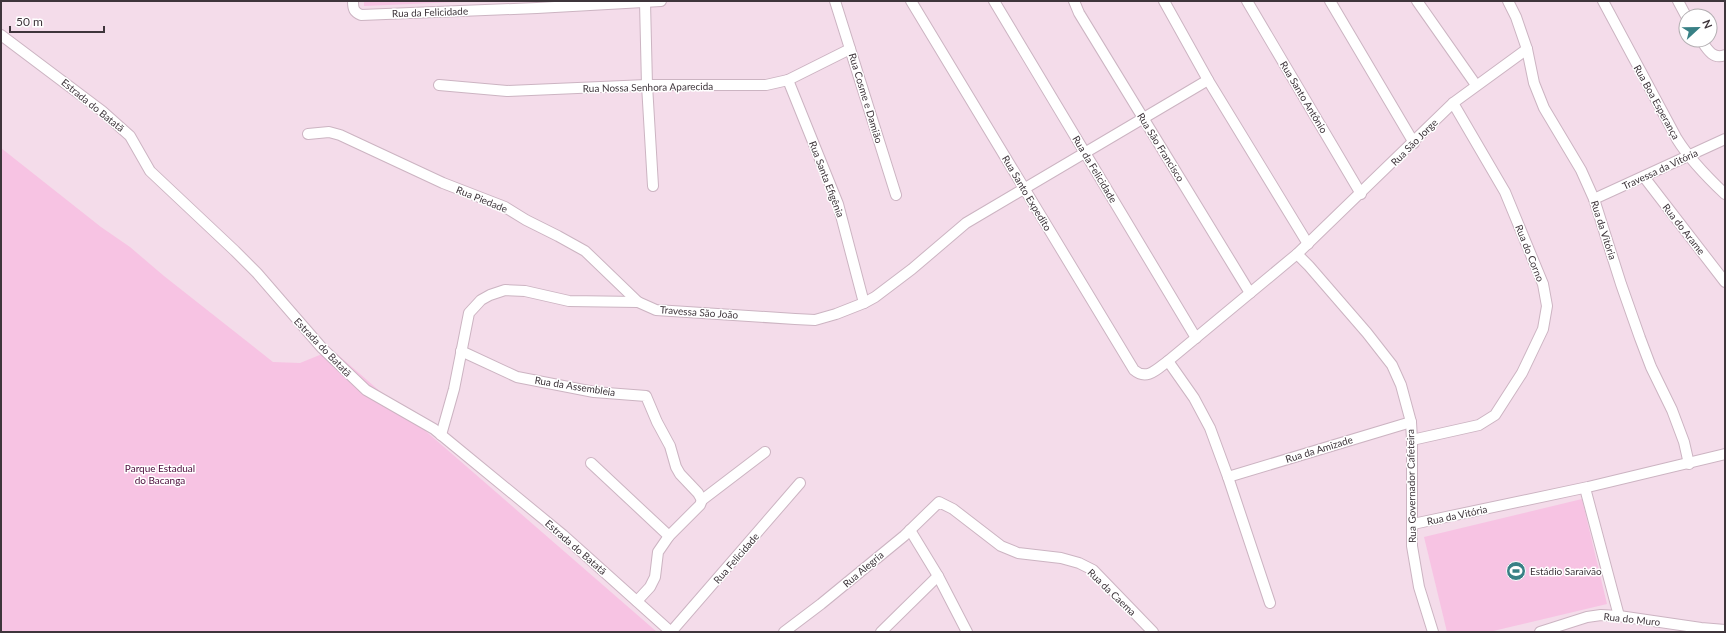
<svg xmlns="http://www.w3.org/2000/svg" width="1726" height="633" font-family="Lato,sans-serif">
<rect width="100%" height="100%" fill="#f4dcea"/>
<g fill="#f7c3e3">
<path d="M364,1H480L364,6Z"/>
<path d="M1,148L101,227L130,247L164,276L273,362L300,363L327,352L337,354L657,632H1Z"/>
<path d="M1582,499L1607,604L1489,632H1447L1424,537Z"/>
</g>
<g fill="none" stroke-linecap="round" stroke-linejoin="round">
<g stroke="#ccb4c2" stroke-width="12">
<g id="street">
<path d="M353,1C353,9 354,12 361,15L537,8L661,1"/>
<path d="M835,1L896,195"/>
<path d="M911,1L1134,370C1147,381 1157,369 1168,361L1297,254L1453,103L1527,49"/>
<path d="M994,1L1196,338"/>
<path d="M1074,1L1079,13L1250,293"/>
<path d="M1164,1L1208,80L1308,244"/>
<path d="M1247,1L1361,194"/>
<path d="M1330,1L1414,143"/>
<path d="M1417,1L1476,85"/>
<path d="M1508,1L1516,17L1527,49L1534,83L1544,108L1581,170L1594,199L1621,284L1640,338L1651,367L1672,410L1684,442L1689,464"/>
<path d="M1603,1L1677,139C1690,160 1707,177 1725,194"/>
<path d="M1678,1L1686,16"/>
<path d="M645,2L647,85L653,186"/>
<path d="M1,35L102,111L130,136L150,171L235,251L257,273L322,348L366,390L434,429L563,535L671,632"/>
<path d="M1701,40C1707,49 1713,60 1725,55"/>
<path d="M788,80L838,204L864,303"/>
<path d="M439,85L507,91L647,85H766L788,80L850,49"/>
<path d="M308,134L329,132L340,135L443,183L505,207L526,220L558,236L585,251L638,302"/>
<path d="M1644,177L1725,282"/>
<path d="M1594,199L1725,139"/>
<path d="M1297,254L1309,266L1367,333L1392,365L1401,385L1411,422L1412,440V546L1419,587L1433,632"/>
<path d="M461,351L517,377L594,392L646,396L657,422L670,446L676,467L680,474L698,493L702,500"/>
<path d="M1168,361L1194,398L1210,428L1228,477L1270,603"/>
<path d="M441,435L454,389L469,313L481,300L490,295L505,290L525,291L569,301L638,302L656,310L795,319L815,320L836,314L864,303L875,297L912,269L966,223L1208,80"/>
<path d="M1412,440L1479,425L1495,415L1522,373L1543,329L1547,306L1543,284L1505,192L1453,103"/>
<path d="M591,463L669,536"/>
<path d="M1228,477L1411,422"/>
<path d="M1585,488L1619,616"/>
<path d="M1413,524L1588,487L1725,454"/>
<path d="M910,530L938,576L967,632"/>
<path d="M637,601L650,587L655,577L658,552L669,536L700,505L702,500L765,452"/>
<path d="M671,632L800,483"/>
<path d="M784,632L821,604L904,536L939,502L953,509L1001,546L1018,553L1061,558L1079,563L1093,570L1153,632"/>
<path d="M881,632L938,576"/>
<path d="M1540,632L1587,617L1601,615L1619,616L1701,628L1725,630"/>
</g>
</g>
<use href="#street" stroke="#fff" stroke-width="10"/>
</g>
<defs>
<g id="stadium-disc" transform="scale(1)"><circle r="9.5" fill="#388085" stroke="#fff"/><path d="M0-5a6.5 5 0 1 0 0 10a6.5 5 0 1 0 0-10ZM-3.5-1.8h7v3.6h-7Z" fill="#fff"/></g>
</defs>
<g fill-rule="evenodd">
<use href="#stadium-disc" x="1516" y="571"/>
</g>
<g text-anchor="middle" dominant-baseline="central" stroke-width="3" stroke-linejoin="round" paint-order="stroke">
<g font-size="10" fill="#3e353b" stroke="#fff">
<text transform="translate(430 12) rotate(-2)">Rua da Felicidade</text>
<text transform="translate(648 87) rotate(-1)">Rua Nossa Senhora Aparecida</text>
<text transform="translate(1304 97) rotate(59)">Rua Santo Antônio</text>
<text transform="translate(866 98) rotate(73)">Rua Cosme e Damião</text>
<text transform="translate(1657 102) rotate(61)">Rua Boa Esperança</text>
<text transform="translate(93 105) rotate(39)">Estrada do Batatã</text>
<text transform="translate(1414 142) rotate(-45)">Rua São Jorge</text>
<text transform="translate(1161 147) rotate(58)">Rua São Francisco</text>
<text transform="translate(1095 169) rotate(59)">Rua da Felicidade</text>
<text transform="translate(1660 169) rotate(-25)">Travessa da Vitória</text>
<text transform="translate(827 179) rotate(69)">Rua Santa Efigênia</text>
<text transform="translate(1027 193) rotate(59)">Rua Santo Expedito</text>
<text transform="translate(482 199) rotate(22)">Rua Piedade</text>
<text transform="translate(1684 229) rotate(52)">Rua do Arame</text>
<text transform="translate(1604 230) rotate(72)">Rua da Vitória</text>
<text transform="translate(1530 253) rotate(68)">Rua do Corno</text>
<text transform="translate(699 312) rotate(4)">Travessa São João</text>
<text transform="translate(323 347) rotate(46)">Estrada do Batatã</text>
<text transform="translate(575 386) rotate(9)">Rua da Assembleia</text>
<text transform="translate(1319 449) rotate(-17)">Rua da Amizade</text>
<text transform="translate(1411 486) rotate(-91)">Rua Governador Cafeteira</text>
<text transform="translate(1457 515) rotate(-12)">Rua da Vitória</text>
<text transform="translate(576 547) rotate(41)">Estrada do Batatã</text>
<text transform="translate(736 558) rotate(-49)">Rua Felicidade</text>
<text transform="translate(863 569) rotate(-40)">Rua Alegria</text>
<text transform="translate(1112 592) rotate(44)">Rua da Caema</text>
<text transform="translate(1632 619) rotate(6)">Rua do Muro</text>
</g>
<g font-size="10" fill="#4a0a3a" stroke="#fff">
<text x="160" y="468">Parque Estadual<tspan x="160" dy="12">do Bacanga</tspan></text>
</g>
<g font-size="10" fill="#3e353b" stroke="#fff" text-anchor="start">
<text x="1530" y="571">Estádio Saraivão</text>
</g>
</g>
<rect width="1726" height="633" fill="none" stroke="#3e353b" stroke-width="4"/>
<g transform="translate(1698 28) rotate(68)"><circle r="19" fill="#ffffff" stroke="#b2aeb1"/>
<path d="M0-3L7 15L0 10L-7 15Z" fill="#388085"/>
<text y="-6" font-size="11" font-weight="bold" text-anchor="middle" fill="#3e353b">N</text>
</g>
<path d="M10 26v6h94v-6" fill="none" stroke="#3e353b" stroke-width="2"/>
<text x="16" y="26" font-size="12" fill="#3e353b" stroke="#ffffff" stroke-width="3" paint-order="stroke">50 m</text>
</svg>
